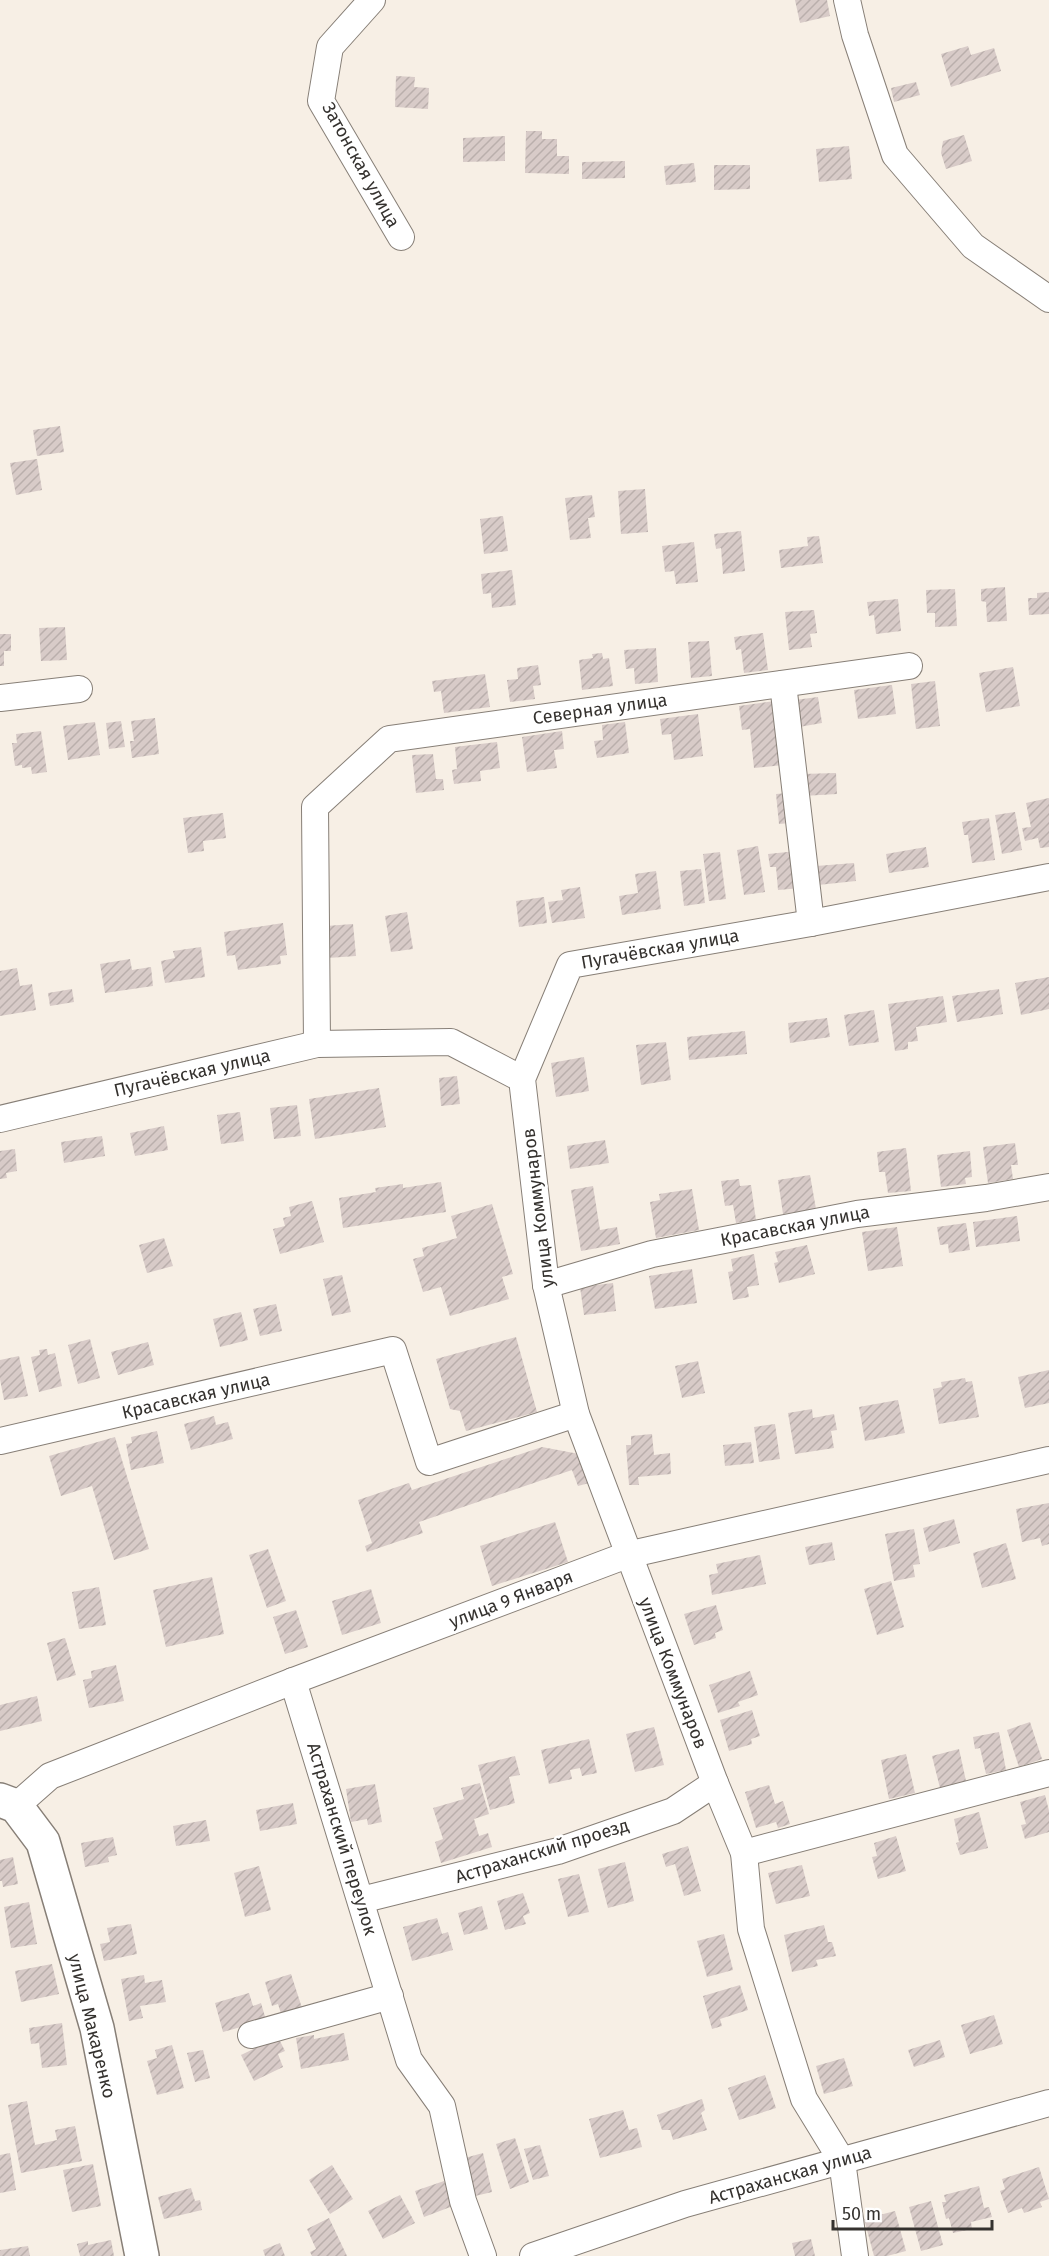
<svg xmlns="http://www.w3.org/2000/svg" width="1049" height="2256" font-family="'Fira Sans',sans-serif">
<defs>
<pattern id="building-hatch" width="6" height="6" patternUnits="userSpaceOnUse" patternTransform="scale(1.5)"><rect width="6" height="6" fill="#d8cbc8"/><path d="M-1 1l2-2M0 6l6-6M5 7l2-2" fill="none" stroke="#baafac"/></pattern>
</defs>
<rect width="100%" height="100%" fill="#f7efe5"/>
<g fill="url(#building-hatch)">
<path d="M795,0H827L830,16L800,23Z"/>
<path d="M968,46L971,55L994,48L1001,71L951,87L941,54Z"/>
<path d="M396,76L415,77L414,87L429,88L428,109L395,107Z"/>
<path d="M916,82L920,95L894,102L891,88Z"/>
<path d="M526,131H542V139H557V156H569V174L525,173Z"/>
<path d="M964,135L972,161L946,169L941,153L943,141Z"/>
<path d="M505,136V161L463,162V138Z"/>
<path d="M849,146L852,179L819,182L816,149Z"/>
<path d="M625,161V178L582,179V162Z"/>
<path d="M694,163L696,182L666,185L664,166Z"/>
<path d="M714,165H750V189L714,190Z"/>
<path d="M60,426L64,452L37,456L33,430Z"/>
<path d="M37,459L42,490L16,495L10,463Z"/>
<path d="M645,489L648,532L621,534L618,491Z"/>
<path d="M592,495L595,517L588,518L591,538L570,540L565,498Z"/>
<path d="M503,516L508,551L484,554L480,519Z"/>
<path d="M741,531L745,571L723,574L721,548L716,549L714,534Z"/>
<path d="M819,536L823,563L781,568L779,550L808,546L807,537Z"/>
<path d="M694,542L698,582L676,584L674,571L665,572L662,546Z"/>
<path d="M512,570L516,605L492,608L491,593L483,594L481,574Z"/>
<path d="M1005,587L1007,621L987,622L986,602L981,601V589Z"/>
<path d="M955,589L957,626L935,627V613H927L926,590Z"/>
<path d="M1049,592V614L1029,615L1028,598H1037V593Z"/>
<path d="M898,599L901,631L876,634L874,615L869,616L867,602Z"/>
<path d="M814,610L817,633L810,634L812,647L789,650L785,612Z"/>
<path d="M65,627L67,660L41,661L39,628Z"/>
<path d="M763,633L768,670L744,673L741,649L736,650L734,637Z"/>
<path d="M0,634H11V651H4V666H0Z"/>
<path d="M709,641L712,676L691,678L688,642Z"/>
<path d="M656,648L658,682L635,684L634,668L626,669L624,650Z"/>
<path d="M602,653L603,659L609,658L613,686L582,690L579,660L593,658L592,654Z"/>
<path d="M538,665L541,685L533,686L535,699L510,702L507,680L518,679L517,668Z"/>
<path d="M1013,667L1020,706L986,712L979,673Z"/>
<path d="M485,674L490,707L444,713L441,691L434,692L432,681Z"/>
<path d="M935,681L940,726L916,729L911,684Z"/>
<path d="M892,685L896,714L858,719L854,690Z"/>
<path d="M818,697L822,723L799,727L795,700Z"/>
<path d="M775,701L783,765L754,768L750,729L742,730L739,706Z"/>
<path d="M698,714L703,756L674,760L671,734L662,735L660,719Z"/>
<path d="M155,718L159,754L132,758L130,741H134L131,721Z"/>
<path d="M121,721L125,747L109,749L106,723Z"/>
<path d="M95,722L100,755L68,760L63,726Z"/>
<path d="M625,722L629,753L597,758L594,741L603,740L602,725Z"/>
<path d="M41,731L47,772L32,774L31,767L22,768V765L15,766L12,743H17L16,734Z"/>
<path d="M562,731L564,749L554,750L557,768L527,772L522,737Z"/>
<path d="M497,742L500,768L480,771L481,781L454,784L452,770L457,769L455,747Z"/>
<path d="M433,754L436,779H443L444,790L416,793L412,755Z"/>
<path d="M836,773L837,794L803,796L802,774Z"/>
<path d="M787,793L790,823L779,824L776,794Z"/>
<path d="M1049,798V847L1040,848L1038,838L1025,841L1022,828L1031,827L1026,803Z"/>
<path d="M1015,812L1022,850L1002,854L995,815Z"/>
<path d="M223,813L226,838L203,841L204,851L188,853L183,818Z"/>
<path d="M989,818L995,860L972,863L968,835H964L962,822Z"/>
<path d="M758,846L765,892L744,895L737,850Z"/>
<path d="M926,847L929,867L889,873L886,854Z"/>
<path d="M797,851L801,888L778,890L776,867H770L768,854Z"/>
<path d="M720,852L726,899L709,901L703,854Z"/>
<path d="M854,863L856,881L818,885L816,866Z"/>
<path d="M701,869L705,903L684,906L680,871Z"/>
<path d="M656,871L661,909L622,915L619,896L638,893L635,874Z"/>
<path d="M580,887L585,918L552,923L548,902L563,900L561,890Z"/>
<path d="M544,897L547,923L519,927L516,901Z"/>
<path d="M407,912L413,949L391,952L385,916Z"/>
<path d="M283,923L287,955L280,956L281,964L238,970L235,955L227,956L224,932Z"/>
<path d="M353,924L356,956L328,958L326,926Z"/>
<path d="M201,947L205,977L165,983L161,961L175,958L173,951Z"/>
<path d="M130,959L132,970L151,967L153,986L105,993L100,964Z"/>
<path d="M17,968L20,986L32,984L36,1010L0,1016V971Z"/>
<path d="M1049,977V1009L1021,1015L1015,983Z"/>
<path d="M72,989L74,1002L50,1006L48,993Z"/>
<path d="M999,989L1003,1014L957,1022L952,996Z"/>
<path d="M943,996L947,1022L916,1027L918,1041L908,1042V1049L895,1051L888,1004Z"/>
<path d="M874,1010L879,1042L849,1046L844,1015Z"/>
<path d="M827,1018L830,1037L790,1043L788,1023Z"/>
<path d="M745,1031L747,1054L689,1060L687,1037Z"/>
<path d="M666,1042L671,1080L641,1085L636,1045Z"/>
<path d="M584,1057L589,1091L556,1097L551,1063Z"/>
<path d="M457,1076L460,1104L441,1106L439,1078Z"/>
<path d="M379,1088L386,1127L315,1139L309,1099Z"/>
<path d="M297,1105L301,1136L274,1139L270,1108Z"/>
<path d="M240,1112L244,1141L221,1144L217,1115Z"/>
<path d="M164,1126L168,1150L135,1156L130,1133Z"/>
<path d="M102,1136L105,1156L64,1163L61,1142Z"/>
<path d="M605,1140L609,1163L570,1169L567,1146Z"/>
<path d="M1015,1143L1018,1165H1011L1013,1179L988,1183L983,1147Z"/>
<path d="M906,1148L911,1191L888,1193L885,1172H879L877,1152Z"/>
<path d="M15,1149L17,1171L6,1173L7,1178L0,1179V1151Z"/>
<path d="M970,1151L972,1177L965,1178L966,1184L941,1187L937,1155Z"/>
<path d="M810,1175L816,1209L783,1214L778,1180Z"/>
<path d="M739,1179L740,1186L751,1185L756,1220L736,1223L733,1205L725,1206L721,1181Z"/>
<path d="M441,1182L446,1212L343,1228L339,1198L376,1192L375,1188L403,1184V1188Z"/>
<path d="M593,1186L600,1230L617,1227L620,1244L581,1251L571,1190Z"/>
<path d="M692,1189L699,1230L656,1238L650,1202L660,1200L659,1194Z"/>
<path d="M312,1201L324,1242L280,1254L273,1229L285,1226L283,1218L291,1216L289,1207Z"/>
<path d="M492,1204L513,1274L502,1277L509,1299L450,1316L441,1287L423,1292L413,1259L424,1256L422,1248L457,1238L451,1216Z"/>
<path d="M1017,1216L1020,1241L976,1247L973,1222Z"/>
<path d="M966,1223L970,1250L949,1253L948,1244L940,1245L937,1227Z"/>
<path d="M897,1227L903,1266L868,1271L862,1232Z"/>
<path d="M164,1238L173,1266L147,1273L139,1245Z"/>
<path d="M807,1245L815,1274L779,1283L774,1263L778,1262L775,1252Z"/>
<path d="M754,1254L759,1285L747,1287L749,1297L733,1300L728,1272L733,1271L731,1259Z"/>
<path d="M692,1269L697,1303L655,1309L649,1276Z"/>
<path d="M342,1275L351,1312L332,1316L323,1279Z"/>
<path d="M613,1283L616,1311L584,1315L580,1287Z"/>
<path d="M276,1304L282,1331L260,1336L253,1309Z"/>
<path d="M241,1312L248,1340L220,1347L213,1319Z"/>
<path d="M516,1337L537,1412L466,1431L460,1411L450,1409L436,1359Z"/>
<path d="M90,1339L100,1378L78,1384L68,1345Z"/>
<path d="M148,1342L154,1365L118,1375L111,1352Z"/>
<path d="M47,1349L48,1355L55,1353L62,1386L39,1392L31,1357L40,1355L39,1350Z"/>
<path d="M19,1356L28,1396L4,1400L0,1379V1360Z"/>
<path d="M698,1361L705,1393L682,1398L675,1366Z"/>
<path d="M1049,1370V1403L1025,1408L1018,1377Z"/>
<path d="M965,1378L966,1382L972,1381L979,1417L939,1424L933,1389L942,1387L941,1382Z"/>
<path d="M898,1400L905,1433L865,1441L859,1407Z"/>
<path d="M812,1409L813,1418L834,1414L837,1430L831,1431L834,1448L795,1454L788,1413Z"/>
<path d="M214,1416L216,1425L228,1422L233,1439L191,1450L184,1424Z"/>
<path d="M775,1424L780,1459L759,1462L754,1427Z"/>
<path d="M157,1431L164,1463L131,1470L126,1444L132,1443L131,1437Z"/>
<path d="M652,1434L654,1455L670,1453L671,1474L638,1477L639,1485H629L626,1445H631V1436Z"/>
<path d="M115,1437L149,1549L114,1560L92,1486L61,1496L49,1456Z"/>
<path d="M751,1442L754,1463L725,1466L723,1445Z"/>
<path d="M542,1447L579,1454L589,1483L578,1486L572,1470L419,1522L423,1533L367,1552L365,1546L372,1543L358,1500L409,1483L412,1490Z"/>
<path d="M1049,1503V1544L1042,1546L1040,1538L1022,1542L1016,1509Z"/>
<path d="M954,1519L960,1543L929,1552L923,1528Z"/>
<path d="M555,1522L568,1562L492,1586L480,1546Z"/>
<path d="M914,1529L920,1564L913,1565L915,1577L894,1581L885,1534Z"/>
<path d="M832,1542L835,1560L809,1565L805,1547Z"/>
<path d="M1006,1543L1016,1579L982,1588L973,1553Z"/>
<path d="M268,1549L286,1601L267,1608L249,1555Z"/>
<path d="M760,1555L766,1584L712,1595L709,1575L718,1573L716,1564Z"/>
<path d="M212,1577L224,1634L166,1647L153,1590Z"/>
<path d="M891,1581L904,1627L877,1635L864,1589Z"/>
<path d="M99,1587L106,1625L79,1629L72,1592Z"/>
<path d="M371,1589L381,1623L342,1635L332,1601Z"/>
<path d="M716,1605L723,1630L715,1633L716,1638L694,1645L684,1614Z"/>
<path d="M296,1610L308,1647L285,1654L273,1617Z"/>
<path d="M65,1638L76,1675L57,1681L47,1643Z"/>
<path d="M116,1665L124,1701L89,1708L83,1680L92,1678L91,1671Z"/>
<path d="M750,1671L758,1695L738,1702L740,1706L718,1713L709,1685Z"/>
<path d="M37,1696L42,1721L0,1731V1705Z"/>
<path d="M752,1710L760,1736L751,1739L752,1744L729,1751L720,1720Z"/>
<path d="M1030,1722L1042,1759L1019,1767L1007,1730Z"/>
<path d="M654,1727L664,1765L635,1772L626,1734Z"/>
<path d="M999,1732L1006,1770L986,1774L980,1748L975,1749L973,1737Z"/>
<path d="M589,1739L597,1773L582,1776L580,1768L570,1770L572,1779L549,1784L541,1750Z"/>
<path d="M959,1749L966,1781L940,1788L932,1756Z"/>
<path d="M906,1754L915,1793L889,1799L881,1760Z"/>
<path d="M515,1756L520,1775L509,1777L515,1803L490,1810L478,1765Z"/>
<path d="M480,1783L489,1814L474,1819L479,1836L488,1833L492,1847L441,1863L435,1842L443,1839L433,1808L464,1799L461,1788Z"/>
<path d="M375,1784L382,1822L368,1825L367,1819L351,1822L346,1789Z"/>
<path d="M769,1785L775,1804L783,1801L790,1824L778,1828L776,1822L756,1828L745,1792Z"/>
<path d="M1045,1795L1049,1811V1832L1025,1839L1021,1825L1026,1824L1020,1802Z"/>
<path d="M293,1803L297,1824L260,1831L256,1810Z"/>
<path d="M979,1812L988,1848L960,1855L956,1843L959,1842L954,1819Z"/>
<path d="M206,1820L210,1841L176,1846L173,1826Z"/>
<path d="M896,1836L906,1871L878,1879L872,1857L877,1856L874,1843Z"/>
<path d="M113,1837L117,1855L108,1857L109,1862L85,1867L81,1843Z"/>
<path d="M688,1846L701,1891L684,1896L675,1864L666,1867L662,1854Z"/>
<path d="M13,1857L18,1884L3,1887L2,1881H0V1860Z"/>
<path d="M625,1862L634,1901L608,1908L598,1869Z"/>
<path d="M802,1865L810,1896L776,1904L768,1873Z"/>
<path d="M259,1866L271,1910L245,1917L234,1873Z"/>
<path d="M579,1874L589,1912L568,1917L558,1879Z"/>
<path d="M523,1893L530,1913L523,1916L526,1924L505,1930L497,1901Z"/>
<path d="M29,1902L37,1944L11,1948L4,1907Z"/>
<path d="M482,1906L488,1929L464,1935L458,1913Z"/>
<path d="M437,1918L442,1934L448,1932L453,1950L412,1961L403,1927Z"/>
<path d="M131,1924L137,1954L104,1961L100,1944L110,1942L107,1928Z"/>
<path d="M824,1925L828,1942H832L836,1956L816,1960L818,1966L792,1972L784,1935Z"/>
<path d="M724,1934L733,1970L707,1977L697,1941Z"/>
<path d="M52,1964L59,1994L21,2002L15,1971Z"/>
<path d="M291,1974L303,2011L282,2017L278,2004L272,2006L265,1982Z"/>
<path d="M144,1975L145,1983L162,1980L166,2002L140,2006L143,2018L129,2021L121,1979Z"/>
<path d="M740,1985L748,2010L720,2019L722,2026L712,2029L703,1996Z"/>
<path d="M249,1993L253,2006L261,2003L266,2020L223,2032L215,2003Z"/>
<path d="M994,2015L1003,2044L970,2054L961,2025Z"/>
<path d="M62,2023L67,2065L42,2068L39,2043L31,2044L29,2028Z"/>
<path d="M344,2033L349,2060L301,2069L296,2038L314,2035V2039Z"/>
<path d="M278,2037L285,2051L278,2054L283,2067L254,2081L241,2055Z"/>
<path d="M940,2040L945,2057L914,2067L908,2050Z"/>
<path d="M172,2045L184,2088L157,2095L147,2061L157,2058L155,2050Z"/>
<path d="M203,2050L210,2078L195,2082L187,2053Z"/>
<path d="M844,2058L853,2086L824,2094L816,2066Z"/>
<path d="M765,2075L776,2108L739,2120L728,2088Z"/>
<path d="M702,2099L705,2110L701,2113L707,2130L673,2140L670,2130H662L657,2115Z"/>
<path d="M27,2101L35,2145L57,2140L55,2130L75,2126L82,2161L21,2173L8,2105Z"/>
<path d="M623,2110L629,2130L637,2128L642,2147L600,2158L589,2119Z"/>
<path d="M515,2138L529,2182L510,2189L496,2144Z"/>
<path d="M540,2145L549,2176L533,2180L524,2149Z"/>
<path d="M10,2153L16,2190L0,2193V2155Z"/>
<path d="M483,2153L492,2192L471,2197L461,2159Z"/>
<path d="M93,2164L101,2206L72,2212L63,2170Z"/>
<path d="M332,2165L353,2199L330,2214L309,2180Z"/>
<path d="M1039,2167L1049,2199L1040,2202L1042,2207L1024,2213L1022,2208L1008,2213L1000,2191L1005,2189L1002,2179Z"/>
<path d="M444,2181L453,2206L424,2217L415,2191Z"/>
<path d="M979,2186L984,2208L989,2207L992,2217L971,2222L972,2229L953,2233L949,2218L946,2219L942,2202H946L944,2195Z"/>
<path d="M191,2188L195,2201L200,2200L202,2210L164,2219L158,2197Z"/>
<path d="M400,2195L415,2223L383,2239L368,2211Z"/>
<path d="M931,2201L943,2245L921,2251L909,2207Z"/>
<path d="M895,2211L906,2251L887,2256H874L864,2219Z"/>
<path d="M329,2218L347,2256H312L310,2252L316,2249L307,2229Z"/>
<path d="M811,2239L815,2256H795L792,2243Z"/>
<path d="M111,2240L114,2256H80L77,2244L88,2241V2245Z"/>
<path d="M280,2243L285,2256H265L263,2250Z"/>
<path d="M28,2246L30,2256H0V2250Z"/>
</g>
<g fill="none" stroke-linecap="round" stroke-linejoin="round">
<g stroke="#877f77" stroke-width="28">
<g id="minor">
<path d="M372,0L330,47L321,101L401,237"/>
<path d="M847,0L855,35L895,155L973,246L1049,299"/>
<path d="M783,684L811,923"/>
<path d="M0,698L79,689"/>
<path d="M317,1044L315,807L389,739L909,666"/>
<path d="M0,1119L317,1044L451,1042L522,1079"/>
<path d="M546,1285L652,1254L857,1214L986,1198L1049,1187"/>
<path d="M0,1441L393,1350L429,1462L576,1414"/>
<path d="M293,1681L409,2060L442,2106L463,2201L483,2256"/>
<path d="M16,1806L50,1776L293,1681L627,1555L1049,1460"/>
<path d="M744,1853L1049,1773"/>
<path d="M361,1900L558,1851L673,1811L715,1783"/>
<path d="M251,2035L390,1996"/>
<path d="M533,2256L685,2204L1049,2103"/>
<path d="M855,2256L842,2161L804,2099L751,1929L744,1853L715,1783L576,1414L546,1285L522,1079L570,965L811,923L1049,877"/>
</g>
</g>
<g stroke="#877f77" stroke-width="36">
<path id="major" d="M0,1800L16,1806L43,1842L97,2028L142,2256"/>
</g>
<use href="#minor" stroke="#fff" stroke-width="26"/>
<use href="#major" stroke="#fff" stroke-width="33"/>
</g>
<g text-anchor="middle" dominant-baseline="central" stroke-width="5" stroke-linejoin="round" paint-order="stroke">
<g font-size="18" fill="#35322f" stroke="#fff">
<text transform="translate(361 165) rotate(61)">Затонская улица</text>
<text transform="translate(600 709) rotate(-8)">Северная улица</text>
<text transform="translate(660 949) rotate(-10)">Пугачёвская улица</text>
<text transform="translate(192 1073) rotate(-13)">Пугачёвская улица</text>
<text transform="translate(538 1208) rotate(-97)">улица Коммунаров</text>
<text transform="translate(795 1226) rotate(-11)">Красавская улица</text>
<text transform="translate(196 1396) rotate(-13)">Красавская улица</text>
<text transform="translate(511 1599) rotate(-21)">улица 9 Января</text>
<text transform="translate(673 1673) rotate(69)">улица Коммунаров</text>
<text transform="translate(342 1839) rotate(73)">Астраханский переулок</text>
<text transform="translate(542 1851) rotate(-17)">Астраханский проезд</text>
<text transform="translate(92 2026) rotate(76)">улица Макаренко</text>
<text transform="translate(790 2175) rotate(-16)">Астраханская улица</text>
</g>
</g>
<path d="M833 2220v9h159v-9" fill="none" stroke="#35322f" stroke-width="3"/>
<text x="842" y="2220" font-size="18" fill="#35322f" stroke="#ffffff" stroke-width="4.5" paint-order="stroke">50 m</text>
</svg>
